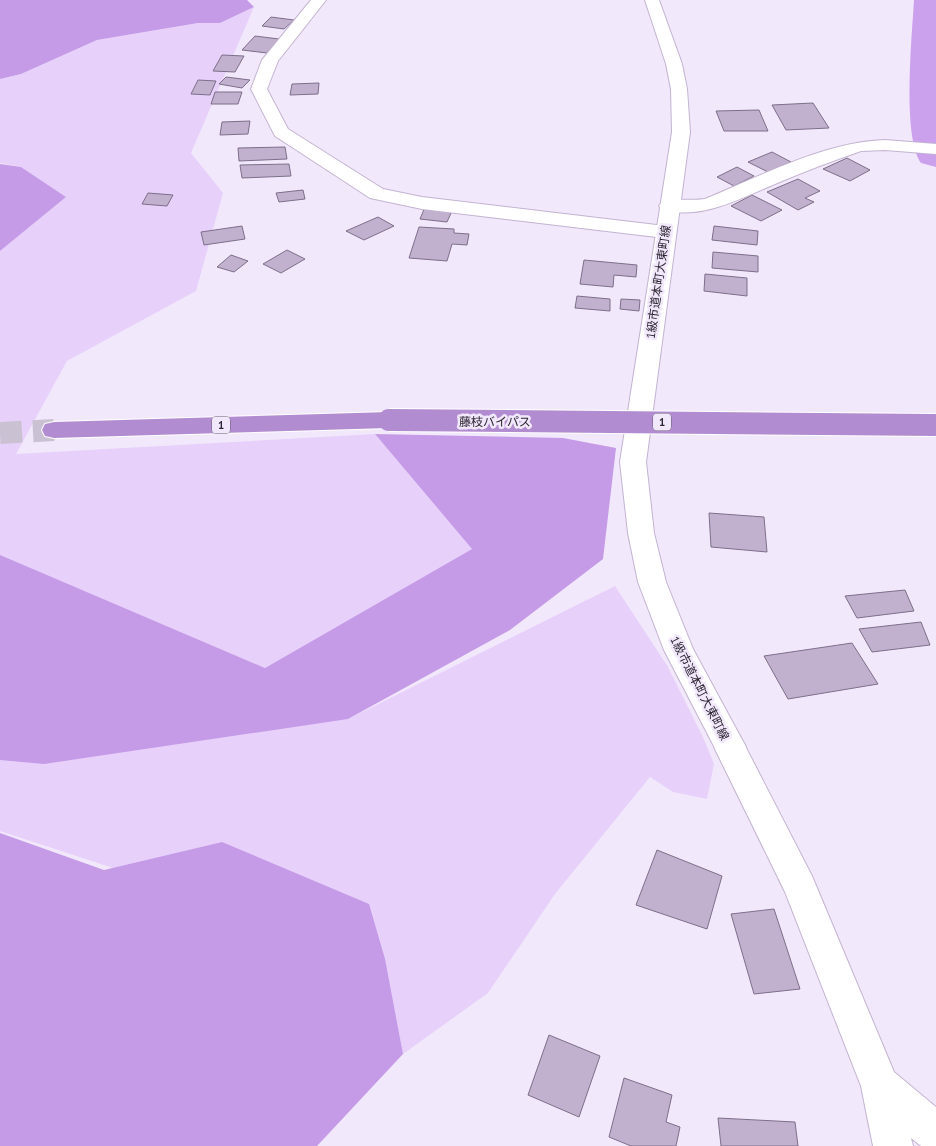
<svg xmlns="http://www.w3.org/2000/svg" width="936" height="1146" font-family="'PT Sans','Noto Sans JP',sans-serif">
<rect width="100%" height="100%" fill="#f2e8fb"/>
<g fill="#e7d1fa">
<path d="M254,7L191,153L223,193L196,291L67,361L16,454L375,434L472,549L265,668L0,556V251L66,197L21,167L0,163V79L21,74L97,40L198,23H220Z"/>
<path d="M615,586L668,667L703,737L714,764L707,799L673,792L650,777L555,894L488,993L403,1054L387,973L222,842L113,868L0,831V750L348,719Z"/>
</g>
<g fill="#c59ae7">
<path d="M0,0H247L254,7L220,23H198L97,40L21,74L0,79Z"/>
<path d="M0,164L21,167L66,197L0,251Z"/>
<path d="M375,434L563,438L616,448L603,559L510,630L348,719L44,764L0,760V555L265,668L472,549Z"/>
<path d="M0,833L104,870L222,842L369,904L385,959L403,1054L317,1146H0Z"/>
</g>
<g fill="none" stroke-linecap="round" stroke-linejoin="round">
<path fill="#cba0ed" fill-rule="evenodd" d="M914,0H936V167L921,163C902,136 912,36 914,0Z"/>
</g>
<g fill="#c1b1cf" stroke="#7d6e8a">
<path d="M271,17L294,20L284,29L262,26Z"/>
<path d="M255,36L279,39L267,53L242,50Z"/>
<path d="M222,55L244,56L235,72L213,71Z"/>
<path d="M226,77L250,80L242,88L219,84Z"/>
<path d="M198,80L216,81L210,95L191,94Z"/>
<path d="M319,83L318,94L290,95L292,84Z"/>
<path d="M215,92H242L238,104H211Z"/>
<path d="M813,103L829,128L786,130L772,105Z"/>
<path d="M759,110L768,131H724L716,111Z"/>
<path d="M250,121L248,134L220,135L222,122Z"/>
<path d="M285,147L287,159L239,161L238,148Z"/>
<path d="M772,152L791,162L768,172L748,162Z"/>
<path d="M847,158L870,170L850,181L823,169Z"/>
<path d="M289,164L291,176L242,178L240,165Z"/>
<path d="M737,167L754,176L734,186L717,177Z"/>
<path d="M798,179L820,191L805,198L814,202L798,210L767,192Z"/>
<path d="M303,190L305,199L279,202L276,193Z"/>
<path d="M148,193L173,195L167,206L142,204Z"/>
<path d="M752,195L782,210L761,221L731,206Z"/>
<path d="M425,207L452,211L447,222L420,219Z"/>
<path d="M378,217L394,226L364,240L346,231Z"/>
<path d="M242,226L245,239L204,245L201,232Z"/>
<path d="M714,226L758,231L757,245L712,240Z"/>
<path d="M419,227L454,229V233L469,234L467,245L452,244L447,261L409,258Z"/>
<path d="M287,250L305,259L281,273L263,264Z"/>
<path d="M713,252L758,256V272L712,268Z"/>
<path d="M231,255L248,261L234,272L217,267Z"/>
<path d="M584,260L637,265L636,277L614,275L613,287L580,284Z"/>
<path d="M705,274L747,278V296L704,291Z"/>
<path d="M577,296L610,299V311L575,308Z"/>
<path d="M621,299L640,300L639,311L620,309Z"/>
<path d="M709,513L764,517L767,552L711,547Z"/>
<path d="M905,590L914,611L857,618L845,596Z"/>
<path d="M921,622L930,645L872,652L859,629Z"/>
<path d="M852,643L878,684L788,699L764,656Z"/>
<path d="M657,850L722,876L707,929L636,905Z"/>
<path d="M774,909L800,989L754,994L731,914Z"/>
<path d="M549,1035L600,1056L579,1117L528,1095Z"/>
<path d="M624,1078L672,1095L666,1122L680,1127L676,1146H631L609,1137Z"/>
<path d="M718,1118L795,1122L798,1146H721Z"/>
</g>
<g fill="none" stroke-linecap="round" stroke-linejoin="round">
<path stroke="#cac1d3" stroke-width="22" stroke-dasharray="22 11" stroke-linecap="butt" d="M0,433L54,430"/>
<g stroke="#c3b3d1" stroke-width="2">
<g id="minor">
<path d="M311,0H326L278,61L267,89L288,129L383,189L422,197L665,226L672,228L675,232L672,236L665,238L422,209L370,198L275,136L251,89L262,60Z"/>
<path d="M885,140L936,144V154L885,150L861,151C832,161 803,172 775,184C739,199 702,220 662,210L659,206L662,202C676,198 691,201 705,199C761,176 824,142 885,140Z"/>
<path d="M730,734L741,738L812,876L894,1072L936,1107V1146H921L911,1138L913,1146H873L861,1086L785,892L714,747L719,738Z"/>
</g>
</g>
<g stroke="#c3b3d1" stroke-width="2">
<path id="tertiary" d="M645,0H659L682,64L687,89L690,132L646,462L654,533L666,582L693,649L746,747L741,756L730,760L719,756L664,650L638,582L628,533L620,462L672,132L671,89L666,64Z"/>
</g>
<g stroke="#fff" stroke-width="2">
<path id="motorway" d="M389,412L398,414L401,420L398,426L389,428L54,438L45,436L42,430L45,424L54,422Z"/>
</g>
<use href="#minor" fill="#fff" fill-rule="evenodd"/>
<use href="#tertiary" fill="#fff" fill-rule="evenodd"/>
<use href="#motorway" fill="#b28cd1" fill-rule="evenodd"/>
<g stroke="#fff" stroke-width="24" stroke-linecap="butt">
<path id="motorway-bridge" d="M389,420L936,425"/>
</g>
<use href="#motorway-bridge" stroke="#b28cd1" stroke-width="22"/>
</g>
<g text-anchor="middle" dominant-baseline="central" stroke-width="5" stroke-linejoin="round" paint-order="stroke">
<g fill="#f2e8fb" stroke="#67606e" stroke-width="1">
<rect x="653" y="413.5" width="18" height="17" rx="4"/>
<rect x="212" y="416.5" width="18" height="17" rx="4"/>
</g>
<g font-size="11" font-weight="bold" fill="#2c2632">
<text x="662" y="422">1</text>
<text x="221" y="425">1</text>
</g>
<g font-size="12" fill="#2c2632" stroke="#f2e8fb">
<text transform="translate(658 282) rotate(-82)">1級市道本町大東町線</text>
<text x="495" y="421">藤枝バイパス</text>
<text transform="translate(700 688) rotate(63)">1級市道本町大東町線</text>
</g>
</g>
</svg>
